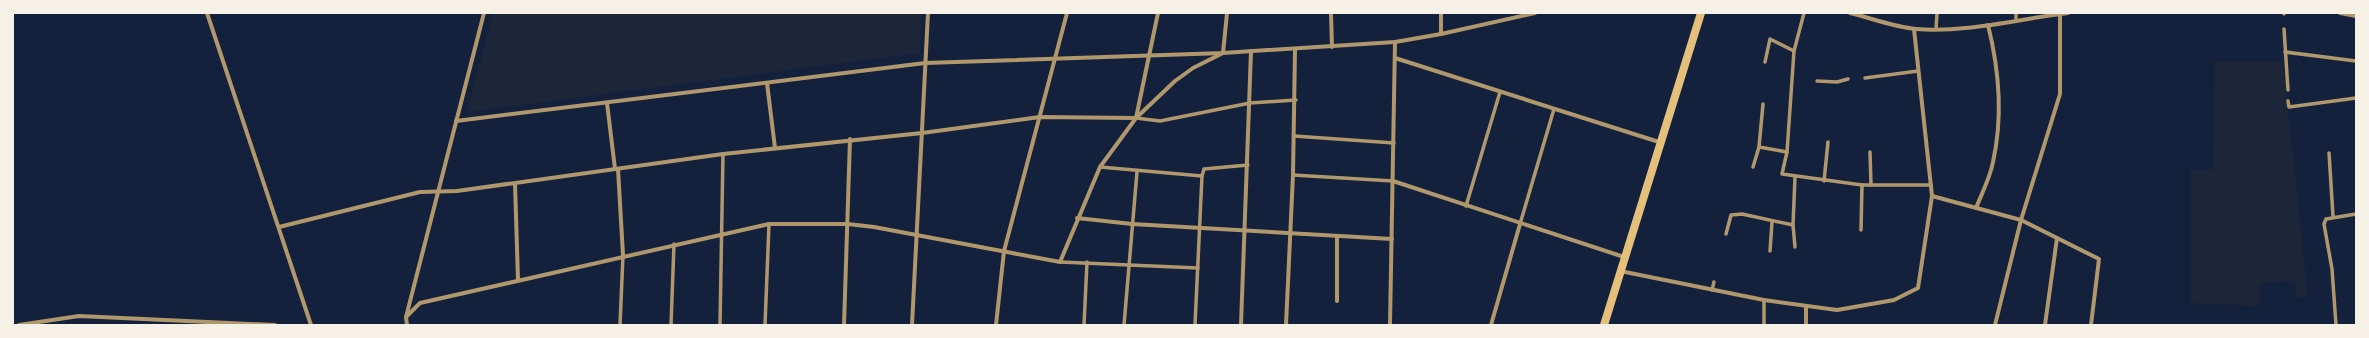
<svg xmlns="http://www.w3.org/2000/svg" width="2369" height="338" font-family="'Space Grotesk',sans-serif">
<rect width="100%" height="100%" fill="#14213d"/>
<g fill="#1d2539">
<path d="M493,13H922L920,53L467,112Z"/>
<path d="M2215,61L2283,62L2308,298L2296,297L2295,281L2261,282L2259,306L2191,303V169L2213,170Z"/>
</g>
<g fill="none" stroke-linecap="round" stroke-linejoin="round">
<g stroke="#b1986c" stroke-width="3.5">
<path d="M1804,13L1794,51L1787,152L1782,174L1862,185H1931"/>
<path d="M2016,13V21"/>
<path d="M2284,13V14"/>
<path d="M1936,29L1937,13"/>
<path d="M2284,29L2288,90"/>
<path d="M2285,52L2356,61"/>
<path d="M1765,62L1770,39L1794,51"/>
<path d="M1865,78L1918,71"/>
<path d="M1817,81L1837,82L1848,79"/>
<path d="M2288,101L2289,107L2356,98"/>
<path d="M1763,104L1759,147L1787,152"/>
<path d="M1136,118L1160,121L1250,103L1296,100"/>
<path d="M1294,136L1394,143"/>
<path d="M1870,152L1871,185"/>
<path d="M2329,153L2333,216"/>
<path d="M1100,167L1202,176L1204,169L1248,165"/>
<path d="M1753,167L1759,147"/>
<path d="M1293,175L1393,181"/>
<path d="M1824,181L1828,142"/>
<path d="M1466,206L1500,92"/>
<path d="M1520,224L1554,109"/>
<path d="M1793,225L1795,247"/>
<path d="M1861,230L1862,185"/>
<path d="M1726,234L1731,215L1742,214L1793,225L1795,177"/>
<path d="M1770,251L1772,222"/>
<path d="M1060,262L1198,268"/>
<path d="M1712,290L1714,282"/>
<path d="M620,325L623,255"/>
<path d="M671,325L674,244"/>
<path d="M720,325L723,154"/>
<path d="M765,325L769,224"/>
<path d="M1084,325L1087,262"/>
<path d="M1124,325L1137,172"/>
<path d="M1195,325L1202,176"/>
<path d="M1764,325V300"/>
<path d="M2336,325L2332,269L2324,224L2326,219L2356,214"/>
</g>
<g stroke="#b1986c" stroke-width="4">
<path d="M207,13L311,325"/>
<path d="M1331,13L1332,47"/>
<path d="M1441,13V34"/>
<path d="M1850,13C1871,18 1894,27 1916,29C1966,33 2018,19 2068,13"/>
<path d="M2340,13L2356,16"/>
<path d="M1395,58L1659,142"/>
<path d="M767,83L775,148"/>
<path d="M607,103L615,169"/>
<path d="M456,121L925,63L1223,53L1227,13"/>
<path d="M618,169L623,255"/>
<path d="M1393,181L1624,257"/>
<path d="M515,184L518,280"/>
<path d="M1932,196L2021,220L2099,259L2091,325"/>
<path d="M1976,208C1982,193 1990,178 1993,162C2003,117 1999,69 1988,25"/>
<path d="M1077,218L1132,224L1392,239"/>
<path d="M279,227L420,192L457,191L723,154L922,133L1040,117L1136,118L1158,13"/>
<path d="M1620,271L1764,300L1837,310L1894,300L1918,288L1932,196L1914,29"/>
<path d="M1337,301V236"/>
<path d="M406,317L420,303L769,224H848L874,227L1060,262L1100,167L1136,118L1175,81L1193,68L1223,53L1395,42L1441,34L1535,13"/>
<path d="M19,325L79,316L275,325"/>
<path d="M407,325L406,317L484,13"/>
<path d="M844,325L850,139"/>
<path d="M912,325L928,13"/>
<path d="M996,325L1004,251L1067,13"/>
<path d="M1241,325L1251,51"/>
<path d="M1286,325L1293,175L1295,49"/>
<path d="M1390,325L1395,42"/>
<path d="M1491,325L1520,224"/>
<path d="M1806,325V307"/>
<path d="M1995,325L2021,220L2060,94V14"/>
<path d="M2045,325L2057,238"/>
</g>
<path stroke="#e5c07b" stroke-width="8" d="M1604,325L1701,13"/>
</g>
<rect width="2369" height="338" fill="none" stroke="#f6f1e7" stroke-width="28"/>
</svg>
